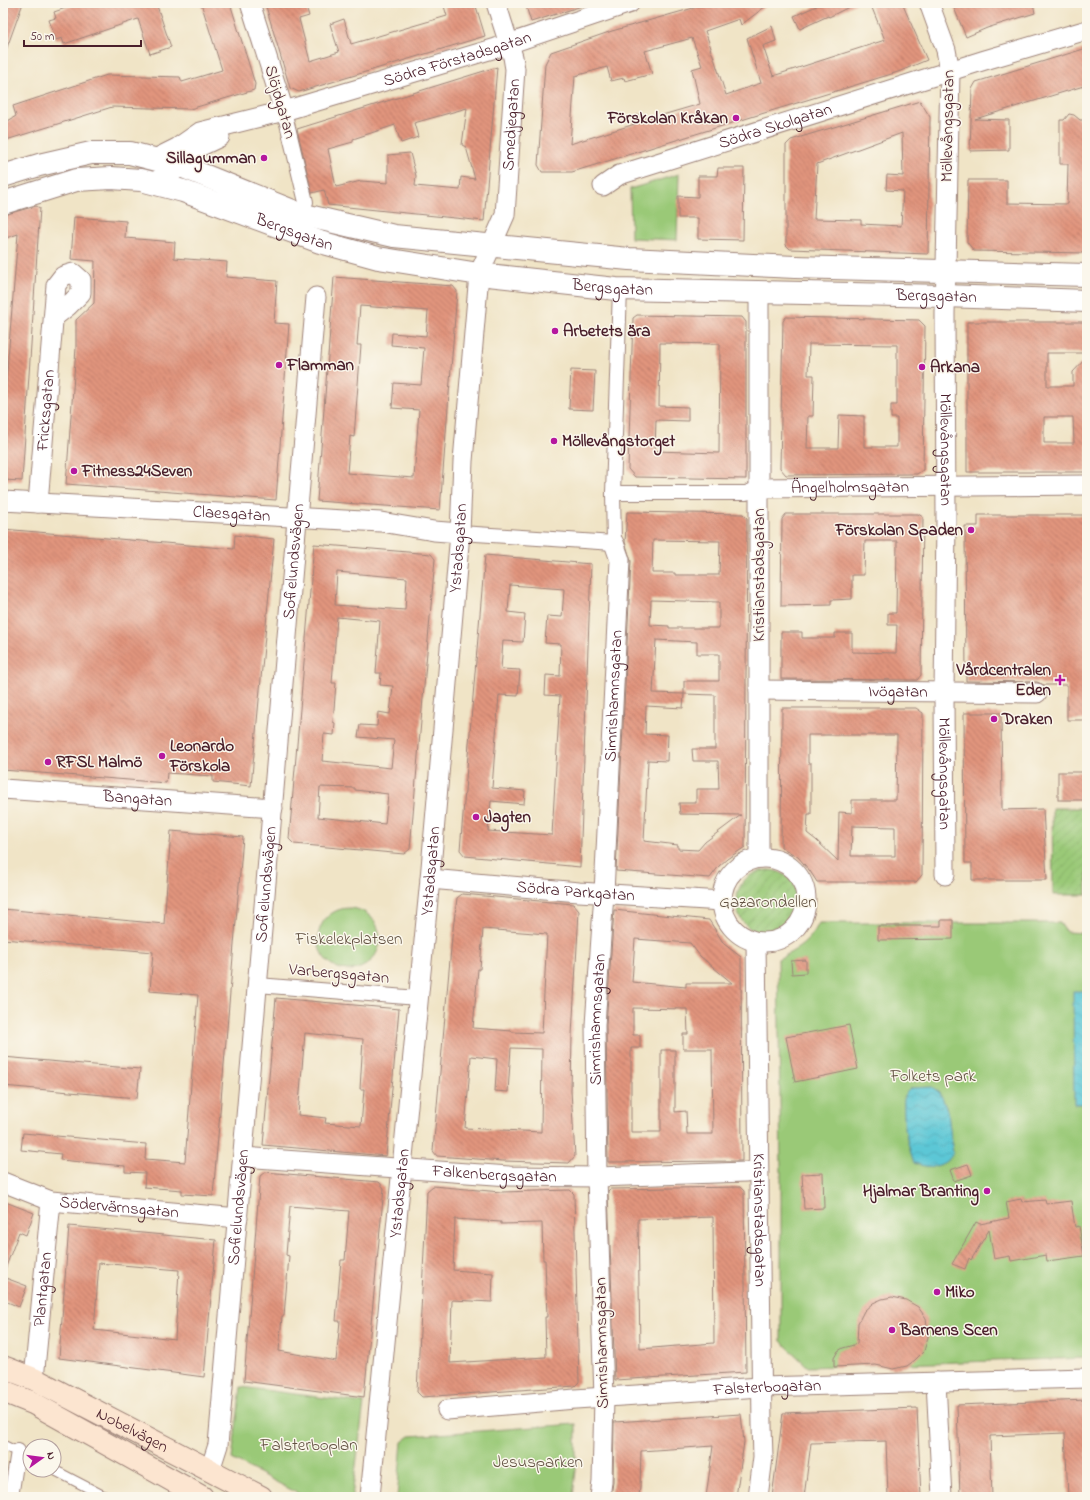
<svg xmlns="http://www.w3.org/2000/svg" width="1090" height="1500" font-family="'Indie Flower',sans-serif">
<defs>
<pattern id="garden-furrows" width="10" height="10" patternUnits="userSpaceOnUse"><rect width="10" height="10" fill="#9ac977"/><path d="M-1 1l2-2M0 10L10 0M9 11l2-2" fill="none" stroke="#86ac67"/></pattern>
<pattern id="water-waves" width="16" height="10" patternUnits="userSpaceOnUse"><rect width="16" height="10" fill="#5cc7d6"/><path d="M0 5q4-4 8 0t8 0" fill="none" stroke="#52aab8"/></pattern>
<pattern id="building-back-hatch" width="6" height="6" patternUnits="userSpaceOnUse"><rect width="6" height="6" fill="#e1947d"/><path d="M-1 5l2 2M0 0l6 6M5-1l2 2" fill="none" stroke="#b87867"/></pattern>
</defs>
<rect width="100%" height="100%" fill="#fbf7ec"/>
<filter id="ink" filterUnits="userSpaceOnUse"><feTurbulence type="fractalNoise" baseFrequency=".025" numOctaves="2"/><feDisplacementMap in="SourceGraphic" scale="8" xChannelSelector="R" yChannelSelector="G"/><feConvolveMatrix kernelMatrix="1 2 1 2 8 2 1 2 1" color-interpolation-filters="sRGB"/></filter>
<filter id="wash" filterUnits="userSpaceOnUse"><feTurbulence type="fractalNoise" baseFrequency=".012" numOctaves="4" result="noise"/><feDisplacementMap in="SourceGraphic" scale="16" xChannelSelector="R" yChannelSelector="G"/><feGaussianBlur stdDeviation="0.9" result="paint"/><feColorMatrix in="noise" values="0 0 0 0 0 0 0 0 0 0 0 0 0 0 0 0 0 1.4 0 .05"/><feComposite in="paint" operator="in"/></filter>
<g filter="url(#wash)">
<rect width="100%" height="100%" fill="#f0e4c6"/>
<g fill="#9ac977" stroke="#727451">
<path d="M679,174L677,240L631,238L630,189Z"/>
<circle cx="349" cy="939" r="31"/>
<path d="M819,923H1060L1066,932L1087,933V1358L808,1367L781,1341V1173L778,959C798,949 809,943 819,923Z"/>
<path d="M241,1387L364,1403L352,1497H305L232,1459Z"/>
<path d="M576,1424V1470L573,1497H397L402,1442L410,1436Z"/>
</g>
<g fill="url(#garden-furrows)" stroke="#727451">
<path d="M1052,808H1087V895H1053Z"/>
<circle cx="768" cy="902" r="32"/>
</g>
<g fill="url(#water-waves)" stroke="#537380">
<path d="M1073,991H1087V1104H1074Z"/>
<path d="M932,1087L940,1093L948,1112L953,1154C943,1168 929,1169 914,1163C905,1136 903,1123 904,1095L911,1088Z"/>
</g>
<g id="blocks">
<g fill="url(#building-back-hatch)" fill-rule="evenodd">
<path d="M3,3H23L5,53H3Z"/>
<path d="M80,3H156L171,47L150,54L138,19L64,44L62,38L56,40L49,20L56,18L54,12Z"/>
<path d="M201,3H230L255,84L254,90L190,109L112,107L3,141V124L16,116L13,106L107,75L180,77L182,82L222,70Z"/>
<path d="M265,3H305L309,16L299,19L310,61L339,52L330,24L344,19L351,44L447,16L443,3H475L485,36L299,92L290,88Z"/>
<path d="M525,3H582V6L531,22Z"/>
<path d="M711,3H770L741,25L739,19L705,31L711,48L710,49L713,55L726,95L761,83L747,38L772,26L776,41L763,46L773,76L885,40L870,3H902L927,60L898,72L572,172H542L538,165L545,64L551,52L612,31ZM692,38L702,66L692,69L700,104L649,119L638,114L635,124L570,144L575,76L607,67L611,81L624,78L625,81L652,74L645,51Z"/>
<path d="M820,3H857L829,17L828,16L800,29L794,16L821,4Z"/>
<path d="M952,3H1033L1035,13L987,28L966,37Z"/>
<path d="M1087,48V85L975,119L1009,120V150L970,151L972,89L976,82Z"/>
<path d="M497,67L484,221L328,205L324,190L312,193L297,129ZM467,108L462,145L466,147L475,179L461,177L460,190L415,186L416,176L410,153L388,155V183L361,181L336,187L328,149L353,142V139L395,125L401,143L418,137L414,123Z"/>
<path d="M920,101L930,117L928,254L790,249L786,245V145L791,140ZM902,133L903,176L887,175L886,190L903,191L901,226L861,224V220L814,219L817,164Z"/>
<path d="M1069,114L1074,115L1080,120H1087V253L974,251L967,242L968,180H1007V203L1067,204L1068,164H1060V120H1064Z"/>
<path d="M718,168H744L743,240L698,239V218H678V196L698,197V176H717Z"/>
<path d="M36,206L40,208L22,481L3,480V420L18,234L3,239V215Z"/>
<path d="M74,217L126,221L125,238L175,242L174,258L227,262L226,277L277,281L274,323L289,324L276,500L66,484L76,348V320L94,303L95,261L71,259Z"/>
<path d="M334,277L453,286L457,291L440,510L317,501ZM360,306L428,311L426,336L392,333L391,345L424,348L421,385L394,383L392,408L419,410L414,478L347,473L350,436L354,437L361,345H357Z"/>
<path d="M637,315L742,317L746,322V479L635,477L628,469L633,318ZM660,343L720,344L719,453L655,451L656,420L688,421V407L659,406Z"/>
<path d="M786,317L919,320L925,326L923,470L917,474L786,475L780,468L783,321ZM809,344L897,345V405H891V418H897V447H864V416L839,415L838,448H807L808,416H813L814,375H808Z"/>
<path d="M967,322H1087V353H1047V386H1073V372L1087,357V472H967ZM1044,417H1073L1074,443H1044Z"/>
<path d="M571,370L595,371L593,410L569,409Z"/>
<path d="M627,512L743,514L747,518L745,847L727,859L719,866L710,878L616,871L631,561L625,542ZM653,540L720,541L719,575H675V573H652ZM651,600L719,602V628H669V626L650,625ZM656,640L697,642V654H719V681H684V694L653,693ZM684,694L715,695V749H692L693,761H718L719,789H696V803H679L680,814L741,815L705,842L698,850L678,849V845L644,841L648,760L667,761L668,735L645,734L646,706L683,708Z"/>
<path d="M786,514H918L923,517L921,675L917,680L781,679V632H802V638H835V633H852V652L896,653L897,625H888V613H896L897,541H865L864,575H852V599L831,600V605L781,606L782,519Z"/>
<path d="M978,515H1087V720H1067V685H1044L1037,682L966,681L965,526H978Z"/>
<path d="M3,529L234,549L235,535L274,539L251,786L213,782V776L167,773L166,783L3,770Z"/>
<path d="M314,544L431,554L435,559L410,849L404,854L294,844L289,839ZM337,572L407,578L405,610L335,605ZM337,617L380,621L376,673H381L380,685L393,686L390,714L378,712L377,726L360,725L358,737L394,740L391,768L322,761L324,734L334,735L335,723L333,722L336,683H332ZM320,787L355,788V790L388,794L385,824L318,817Z"/>
<path d="M485,555L591,564L580,867L465,856L460,850ZM510,585L564,589L562,617L547,616L545,643L561,644L560,676L546,675L545,695L560,696L552,835L488,831L491,801L524,804L525,791L492,788L499,695L518,696L520,670L501,669L503,641L523,642L525,614L508,612Z"/>
<path d="M782,708H916L923,713L922,875L916,882H817L810,871L798,857L781,847ZM808,735H897L896,800H852V813L839,812L838,861L816,840L807,833L808,814H811V763H808ZM852,826L895,827V856H851Z"/>
<path d="M964,713H1001L1002,810L1043,809L1047,880H972V863H965Z"/>
<rect x="1058" y="772" width="29" height="28"/>
<path d="M171,831L243,837L213,1196L182,1194V1190L144,1187L145,1173L125,1172V1166L60,1160L61,1154L21,1150L23,1133L146,1144L145,1159L185,1162L198,995L150,991L153,952L3,939V909L164,924Z"/>
<path d="M462,894L573,904L579,911L572,1035L571,1091L575,1156L569,1163L503,1161L437,1156L433,1151L452,937L457,898ZM483,929L547,934L542,1033L512,1032V1031L473,1028L478,969H480ZM511,1048L542,1049L541,1132L465,1128L471,1056L497,1059L495,1091L508,1092Z"/>
<path d="M614,910L709,920L724,944L741,957L742,1161L608,1162L606,1025ZM635,939L690,943L700,956L732,983H686V987L632,982ZM633,1008L687,1009L688,1034H683V1049H712L713,1134H687L686,1111L675,1112V1050H661V1132H631V1048H640V1035H633Z"/>
<path d="M941,920H953V939L878,940V926H941Z"/>
<path d="M806,960V973L792,974L791,961Z"/>
<path d="M276,998L399,1009L386,1156L263,1145ZM305,1033L363,1039L360,1089H364L361,1126L325,1123L326,1118L298,1115Z"/>
<path d="M849,1025L858,1069L795,1082L786,1037Z"/>
<path d="M3,1057L140,1069L137,1098L3,1086Z"/>
<path d="M968,1164L972,1175L954,1181L950,1170Z"/>
<path d="M265,1172L379,1182L384,1188L364,1397L244,1381L260,1176ZM290,1206L349,1211L345,1260H341L336,1321H340L336,1361L279,1351L282,1316H284L289,1256L286,1255Z"/>
<path d="M823,1173L824,1208L804,1209L802,1174Z"/>
<path d="M433,1186L501,1192L570,1190L574,1194L579,1382L575,1386L422,1397L417,1392L427,1191ZM455,1219L501,1222V1224L542,1223L543,1260H545L547,1317H545L546,1357L450,1363L452,1300L492,1302L493,1273L453,1270Z"/>
<path d="M740,1187L744,1191L746,1372L615,1380L608,1191L610,1189ZM713,1217L714,1343L640,1349L638,1219Z"/>
<path d="M1021,1199L1022,1202L1045,1200L1046,1204L1071,1201L1075,1227L1079,1226L1084,1256L1047,1261L1046,1255L1011,1261L1010,1256L994,1259L989,1230L971,1260L969,1258L965,1269L952,1264L976,1222L980,1224L1009,1218L1006,1202Z"/>
<path d="M3,1201L34,1213L26,1235L19,1232L4,1272Z"/>
<path d="M69,1226L216,1240L204,1377L59,1358ZM99,1263L179,1270L175,1339L94,1330Z"/>
<path d="M3,1277L27,1286L19,1307L3,1300Z"/>
<path d="M892,1297L906,1300L918,1307L926,1318L928,1337L924,1351L915,1360L907,1366L893,1369L876,1365L834,1367V1358L838,1351L843,1348L857,1344L858,1323L864,1311L873,1303L882,1299Z"/>
<path d="M1087,1400V1497H1068L1065,1433L990,1436L992,1497H960L957,1405Z"/>
<path d="M917,1408L921,1497H888L886,1441L811,1443L804,1497H772L783,1413Z"/>
<path d="M741,1414L744,1442L736,1497H706L713,1446L641,1451L640,1487L639,1497H611L613,1482L614,1422Z"/>
</g>
</g>
</g>
<g filter="url(#ink)">
<use href="#blocks" fill-opacity="0" stroke="#9d8278" stroke-width="1"/>
<g fill="none" stroke-linecap="round" stroke-linejoin="round">
<g stroke="#9d8278" stroke-width="11">
<g id="service">
<path d="M3,1445L30,1458"/>
<path d="M54,1470L106,1497"/>
</g>
</g>
<g stroke="#9d8278" stroke-width="16">
<g id="pedestrian">
<path d="M284,111L306,202"/>
<path d="M613,493H746L759,488"/>
<path d="M460,533L614,543L613,493L620,289"/>
<path d="M258,985L418,998"/>
<path d="M11,1497L18,1451"/>
</g>
</g>
<g stroke="#9d8278" stroke-width="21">
<g id="minor">
<path d="M250,3L284,111"/>
<path id="s1" d="M929,3L946,50L950,71L945,314L946,521L944,693L945,875"/>
<path id="s2" d="M155,159L177,148L200,132L284,111L496,48L630,3"/>
<path d="M152,183L173,172L181,166L199,147L220,137"/>
<path id="s3" d="M603,186L619,175L985,60L1087,30"/>
<path d="M759,292V858"/>
<path id="s4" d="M759,488L1087,485"/>
<path id="s5" d="M3,501L381,522L434,531L460,533"/>
<path id="s6" d="M38,503L56,285L63,276L73,273L81,280V293L68,306L53,318"/>
<path id="s7" d="M759,690L1037,693"/>
<path id="s8" d="M3,789L273,808"/>
<circle cx="764" cy="900" r="42"/>
<path id="s9" d="M430,879L579,892L722,901"/>
<path id="s10" d="M756,942L762,1425L763,1457L758,1497"/>
<path id="s11" d="M243,1157L509,1176L597,1177L746,1172"/>
<path id="s12" d="M3,1182L51,1201L238,1218"/>
<path id="s13" d="M34,1379L51,1201"/>
<path d="M936,1382L942,1497"/>
<path id="s14" d="M447,1410L575,1399L761,1387L1087,1378"/>
<path id="s15" d="M210,1470L218,1445L316,297"/>
<path id="s16" d="M370,1497L430,879L460,533L463,461L479,274L505,215L515,69L513,57L496,3"/>
<path id="s17" d="M600,1497L602,1482L604,1398L597,1177L595,1025L604,893L620,560L614,543"/>
</g>
</g>
<g stroke="#9d8278" stroke-width="24">
<g id="tertiary">
<path d="M3,176L39,165L91,153H130L181,166L300,214L394,236L629,259L795,267L1087,275"/>
<path id="s18" d="M3,203L76,180L111,178L141,180L183,191L320,242L378,258L479,274L616,289L945,296L1087,301"/>
</g>
</g>
<g stroke="#9d8278" stroke-width="24">
<g id="secondary">
<path id="s19" d="M3,1367L34,1379L261,1497"/>
<path d="M3,1391L33,1403L202,1497"/>
</g>
</g>
<use href="#service" stroke="#fff" stroke-width="9"/>
<use href="#pedestrian" stroke="#fff" stroke-width="14"/>
<use href="#minor" stroke="#fff" stroke-width="19"/>
<use href="#tertiary" stroke="#fff" stroke-width="22"/>
<use href="#secondary" stroke="#fce5d0" stroke-width="22"/>
</g>
</g>
<g fill="#b5179e" stroke="#fbf7ec" stroke-width="1.5">
<circle cx="736" cy="118" r="4"/>
<circle cx="264" cy="158" r="4"/>
<circle cx="555" cy="331" r="4"/>
<circle cx="279" cy="365" r="4"/>
<circle cx="922" cy="367" r="4"/>
<circle cx="554" cy="441" r="4"/>
<circle cx="74" cy="471" r="4"/>
<circle cx="971" cy="530" r="4"/>
<path d="M1058 674h4v4h4v4h-4v4h-4v-4h-4v-4h4z"/>
<circle cx="994" cy="719" r="4"/>
<circle cx="162" cy="756" r="4"/>
<circle cx="48" cy="762" r="4"/>
<circle cx="476" cy="817" r="4"/>
<circle cx="987" cy="1191" r="4"/>
<circle cx="937" cy="1292" r="4"/>
<circle cx="892" cy="1330" r="4"/>
</g>
<g text-anchor="middle" dominant-baseline="central" stroke-width="3" stroke-linejoin="round" paint-order="stroke">
<g font-size="17" fill="#4a1f2b" stroke="#fbf7ec">
<text stroke="none"><textPath href="#s2" startOffset="320">Södra Förstadsgatan</textPath></text>
<text transform="translate(280 102) rotate(74)">Slöjdgatan</text>
<text stroke="none"><textPath href="#s16" startOffset="1383">Smedjegatan</textPath></text>
<text stroke="none"><textPath href="#s3" startOffset="183">Södra Skolgatan</textPath></text>
<text transform="translate(948 126) rotate(-89)">Möllevångsgatan</text>
<text stroke="none"><textPath href="#s18" startOffset="304">Bergsgatan</textPath></text>
<text stroke="none"><textPath href="#s18" startOffset="628">Bergsgatan</textPath></text>
<text stroke="none"><textPath href="#s18" startOffset="952">Bergsgatan</textPath></text>
<text stroke="none"><textPath href="#s6" startOffset="93">Fricksgatan</textPath></text>
<text stroke="none"><textPath href="#s1" startOffset="450">Möllevångsgatan</textPath></text>
<text stroke="none"><textPath href="#s4" startOffset="91">Ängelholmsgatan</textPath></text>
<text stroke="none"><textPath href="#s5" startOffset="229">Claesgatan</textPath></text>
<text stroke="none"><textPath href="#s16" startOffset="953">Ystadsgatan</textPath></text>
<text stroke="none"><textPath href="#s15" startOffset="913">Sofielundsvägen</textPath></text>
<text transform="translate(759 575) rotate(-90)">Kristianstadsgatan</text>
<text stroke="none"><textPath href="#s7" startOffset="139">Ivögatan</textPath></text>
<text stroke="none"><textPath href="#s17" startOffset="802">Simrishamnsgatan</textPath></text>
<text stroke="none"><textPath href="#s1" startOffset="774">Möllevångsgatan</textPath></text>
<text stroke="none"><textPath href="#s8" startOffset="135">Bangatan</textPath></text>
<text stroke="none"><textPath href="#s16" startOffset="629">Ystadsgatan</textPath></text>
<text stroke="none"><textPath href="#s15" startOffset="589">Sofielundsvägen</textPath></text>
<text stroke="none"><textPath href="#s9" startOffset="146">Södra Parkgatan</textPath></text>
<text transform="translate(339 974) rotate(5)">Varbergsgatan</text>
<text stroke="none"><textPath href="#s17" startOffset="478">Simrishamnsgatan</textPath></text>
<text stroke="none"><textPath href="#s11" startOffset="252">Falkenbergsgatan</textPath></text>
<text stroke="none"><textPath href="#s16" startOffset="305">Ystadsgatan</textPath></text>
<text stroke="none"><textPath href="#s12" startOffset="120">Södervärnsgatan</textPath></text>
<text stroke="none"><textPath href="#s15" startOffset="265">Sofielundsvägen</textPath></text>
<text stroke="none"><textPath href="#s10" startOffset="278">Kristianstadsgatan</textPath></text>
<text stroke="none"><textPath href="#s13" startOffset="90">Plantgatan</textPath></text>
<text transform="translate(602 1343) rotate(-91)">Simrishamnsgatan</text>
<text stroke="none"><textPath href="#s14" startOffset="321">Falsterbogatan</textPath></text>
<text stroke="none"><textPath href="#s19" startOffset="144">Nobelvägen</textPath></text>
</g>
<g font-size="17" font-weight="bold" fill="#4a1f2b" stroke="#fbf7ec" text-anchor="start">
<text x="728" y="118" text-anchor="end">Förskolan Kråkan</text>
<text x="256" y="158" text-anchor="end">Sillagumman</text>
<text x="563" y="331">Arbetets ära</text>
<text x="287" y="365">Flamman</text>
<text x="930" y="367">Arkana</text>
<text x="562" y="441">Möllevångstorget</text>
<text x="82" y="471">Fitness24Seven</text>
<text x="963" y="530" text-anchor="end">Förskolan Spaden</text>
<text x="1051" y="670" text-anchor="end">Vårdcentralen<tspan x="1051" dy="20">Eden</tspan></text>
<text x="1002" y="719">Draken</text>
<text x="170" y="746">Leonardo<tspan x="170" dy="20">Förskola</tspan></text>
<text x="56" y="762">RFSL Malmö</text>
<text x="484" y="817">Jagten</text>
<text x="979" y="1191" text-anchor="end">Hjalmar Branting</text>
<text x="945" y="1292">Miko</text>
<text x="900" y="1330">Barnens Scen</text>
</g>
<g font-size="17" fill="#625242" stroke="#fbf7ec">
<text x="768" y="902">Gazarondellen</text>
<text x="349" y="939">Fiskelekplatsen</text>
<text x="933" y="1076">Folkets park</text>
<text x="309" y="1445">Falsterboplan</text>
<text x="538" y="1462">Jesusparken</text>
</g>
</g>
<rect width="1090" height="1500" fill="none" stroke="#fbf7ec" stroke-width="16"/>
<g transform="translate(42 1458) rotate(76)"><circle r="19" fill="#fbf7ec" stroke="#b4a19f"/>
<path d="M0-3L7 15L0 10L-7 15Z" fill="#b5179e"/>
<text y="-6" font-size="11" font-weight="bold" text-anchor="middle" fill="#4a1f2b">N</text>
</g>
<path d="M24 40v6h117v-6" fill="none" stroke="#4a1f2b" stroke-width="2"/>
<text x="30" y="40" font-size="12" fill="#4a1f2b" stroke="#fbf7ec" stroke-width="3" paint-order="stroke">50 m</text>
</svg>
